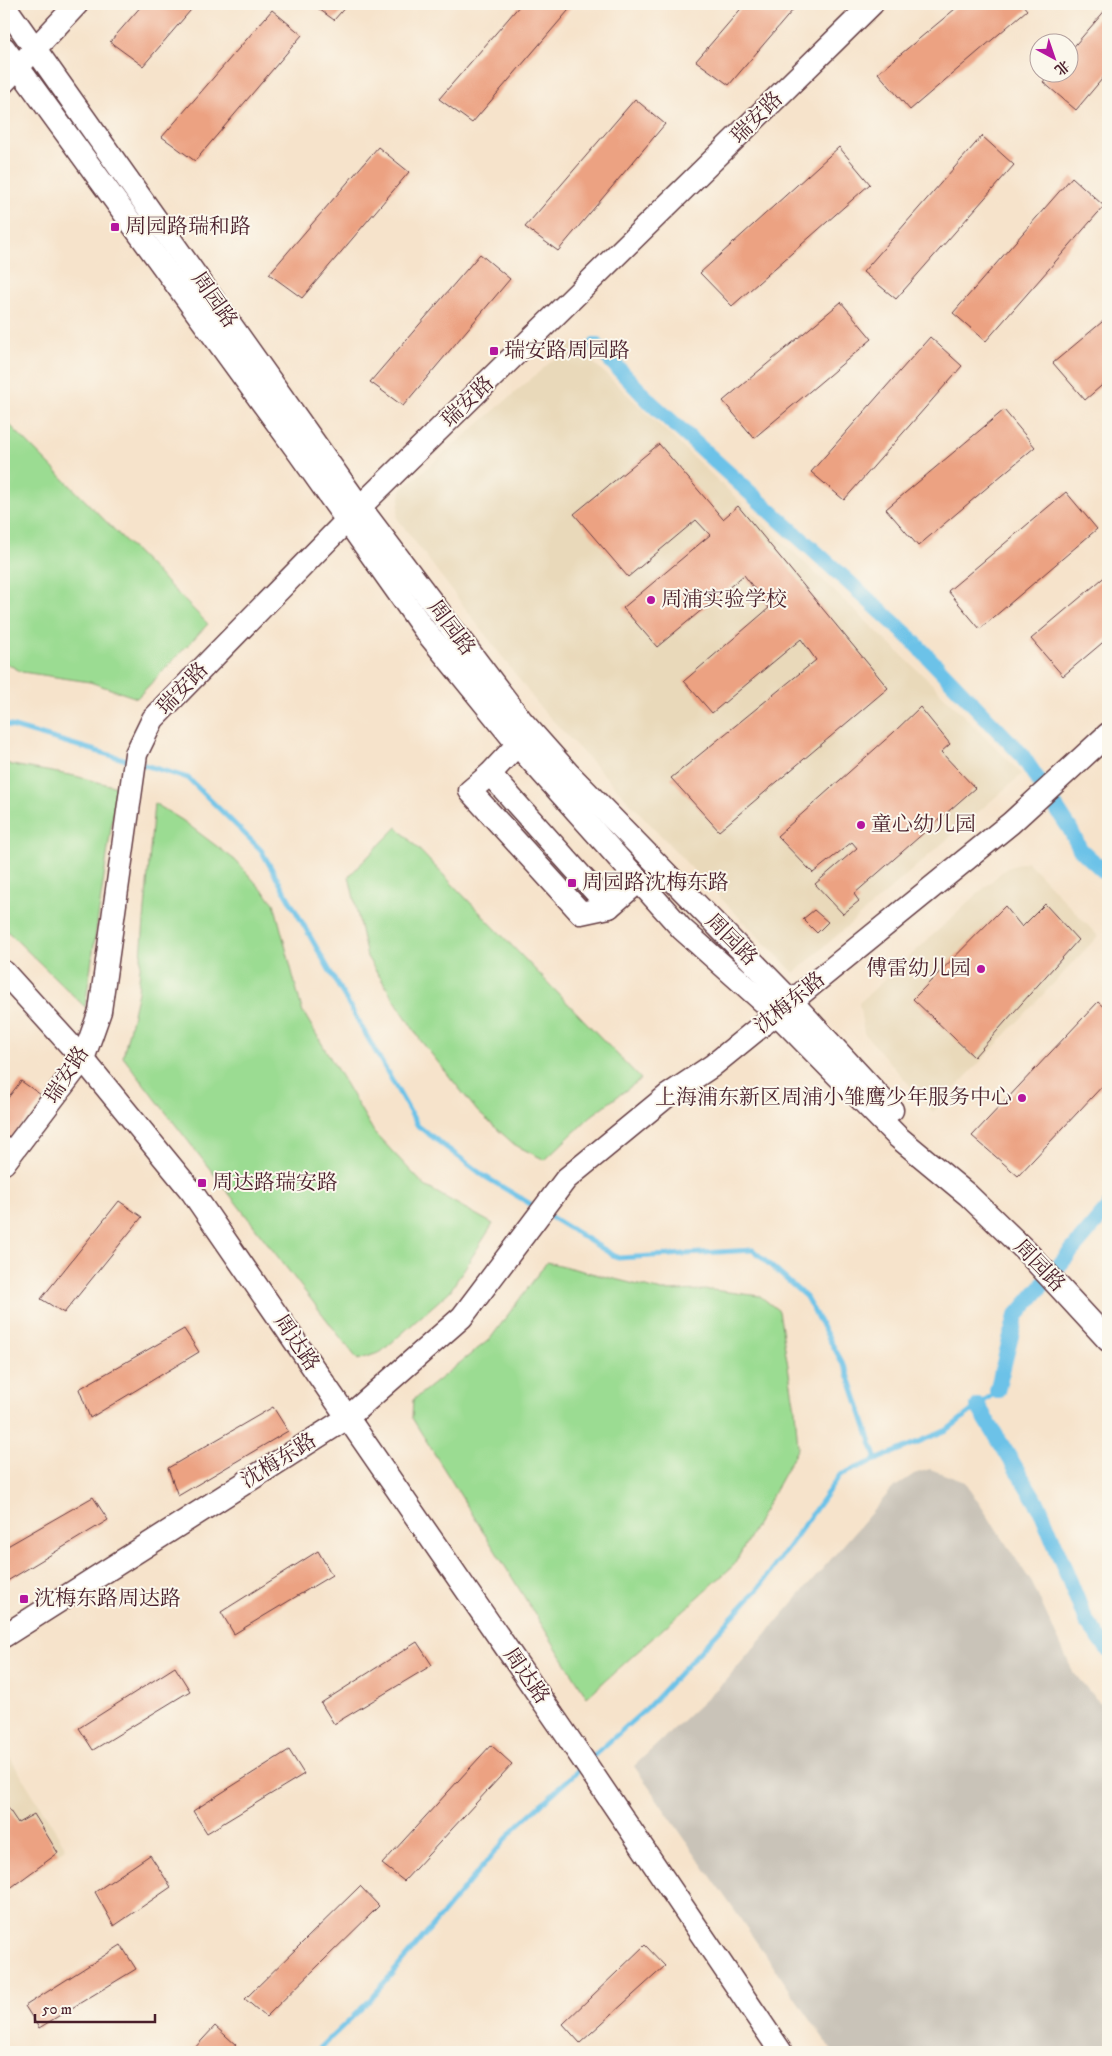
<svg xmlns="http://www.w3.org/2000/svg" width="1112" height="2056" font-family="'IM FELL DW Pica','Noto Serif SC',serif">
<rect width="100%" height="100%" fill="#fbf7ec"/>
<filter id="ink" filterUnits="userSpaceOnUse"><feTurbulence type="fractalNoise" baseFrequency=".02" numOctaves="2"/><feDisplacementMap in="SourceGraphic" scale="10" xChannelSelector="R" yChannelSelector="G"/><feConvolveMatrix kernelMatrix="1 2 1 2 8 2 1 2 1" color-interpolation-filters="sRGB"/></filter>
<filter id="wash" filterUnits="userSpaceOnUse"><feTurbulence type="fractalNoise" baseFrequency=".0096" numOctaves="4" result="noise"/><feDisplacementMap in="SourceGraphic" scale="20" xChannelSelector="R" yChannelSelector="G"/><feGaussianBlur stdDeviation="1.12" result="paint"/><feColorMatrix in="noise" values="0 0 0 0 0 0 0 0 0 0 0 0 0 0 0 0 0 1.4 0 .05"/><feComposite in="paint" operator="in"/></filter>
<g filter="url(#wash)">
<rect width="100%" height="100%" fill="#f6e3cb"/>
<g fill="#e9d9ba">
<path d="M573,343L930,682L1022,774L794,973L699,876L540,707L397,518L401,490Z"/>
<path d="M1027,861L1098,936L933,1112L864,1033L859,1003L1005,869Z"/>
<path d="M4,1748L66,1848L4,1892Z"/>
</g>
<path fill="#c9c3b8" d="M930,1469L965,1482L1032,1583L1073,1672L1095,1698L1108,1709V2052H833L634,1766L725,1681L892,1489L914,1474Z"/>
<g fill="#9bdc92" stroke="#727e5e">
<path d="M4,419L208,624L137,698L90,682L22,672L4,662Z"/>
<path d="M4,762L12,765L75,776L117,787L85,1007L4,928Z"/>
<path d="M154,803L182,820L235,860L274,903L302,1010L374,1132L425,1186L493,1224L450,1291L381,1352L358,1360L123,1057L138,992Z"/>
<path d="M397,827L641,1079L591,1116L545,1160L515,1145L478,1112L421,1041L367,957L349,876Z"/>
<path d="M547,1262L662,1291L712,1290L760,1296L779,1311L795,1409L798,1448L734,1565L587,1697L412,1418L413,1400L490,1339Z"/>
</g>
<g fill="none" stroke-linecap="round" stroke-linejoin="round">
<g stroke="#6cc2e8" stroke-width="5">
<path d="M4,724L130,761"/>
<path d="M141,764L188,778L261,850L418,1126L484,1176L537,1208"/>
<path d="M546,1214L618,1258L753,1250L806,1297L847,1371L877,1460"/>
<path d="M590,1759L647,1708L759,1588L840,1475L947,1430L997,1391"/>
<path d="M316,2052L368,2002L516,1827L582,1767"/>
</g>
<g stroke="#6cc2e8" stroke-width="16">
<path d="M596,345L651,403L906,634L1021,754L1070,829L1080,849L1108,875"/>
<path d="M997,1391L1016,1316L1108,1208"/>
<path d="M978,1406L1040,1508L1086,1621L1108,1649"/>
</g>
</g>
<g id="blocks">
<g fill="#eca282">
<path d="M143,4H196L143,66L110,42Z"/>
<path d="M312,4H348L334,20Z"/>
<path d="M521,4H574L472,123L439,99Z"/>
<path d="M745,4H798L729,85L696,61Z"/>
<path d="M961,4H1022L1027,10L910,110L878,73Z"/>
<path d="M1108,7V72L1076,110L1043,82L1051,72H1070V51Z"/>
<path d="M272,10L302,35L195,161L162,137Z"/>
<path d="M635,99L665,124L558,251L525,227Z"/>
<path d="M982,136L1014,165L896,299L863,272Z"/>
<path d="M378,147L409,172L302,298L269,274Z"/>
<path d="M839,147L870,184L732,306L700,273Z"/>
<path d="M1072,177L1104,206L986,341L953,313Z"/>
<path d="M480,254L510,279L403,406L370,382Z"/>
<path d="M841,302L872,339L754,438L723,401Z"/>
<path d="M1108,317V380L1085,400L1053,363Z"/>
<path d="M930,337L962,366L844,500L811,472Z"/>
<path d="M1004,410L1035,447L918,546L886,509Z"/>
<path d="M659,444L723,519L738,506L888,688L719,831L671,778L816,660L801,639L712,713L684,681L769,608L744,575L657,647L623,608L710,535L696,520L628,577L574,514Z"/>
<path d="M1066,492L1097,529L980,629L948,591Z"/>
<path d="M1108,574V638L1063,676L1031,639Z"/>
<path d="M920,707L950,744L941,752L975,788L854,894L859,901L843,914L815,884L857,848L852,842L813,873L777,836L893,733Z"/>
<path d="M1045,904L1078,940L974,1057L913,999L1005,906L1022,927Z"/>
<path d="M814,910L828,922L817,933L803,919Z"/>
<path d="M1098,1002L1108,1011V1080L1018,1176L972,1136Z"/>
<path d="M21,1081L44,1097L4,1147V1103Z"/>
<path d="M119,1201L142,1217L64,1313L41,1299Z"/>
<path d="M184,1329L199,1352L90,1418L79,1389Z"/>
<path d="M273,1407L288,1431L178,1496L168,1468Z"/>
<path d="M93,1497L108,1520L4,1583V1548Z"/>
<path d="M318,1551L332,1575L234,1634L221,1612Z"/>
<path d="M417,1642L432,1665L334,1724L321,1703Z"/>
<path d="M175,1667L190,1691L93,1750L79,1728Z"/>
<path d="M491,1745L512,1764L404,1881L382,1864Z"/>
<path d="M289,1750L304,1774L207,1833L193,1811Z"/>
<path d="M4,1802L18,1823L34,1814L58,1853L9,1889L4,1880Z"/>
<path d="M150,1855L171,1887L114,1926L95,1892Z"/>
<path d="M360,1886L379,1906L266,2017L245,1999Z"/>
<path d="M121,1945L136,1969L39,2028L25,2006Z"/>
<path d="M645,1945L665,1966L580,2043L563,2024Z"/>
<path d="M215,2026L236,2045L229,2052H191Z"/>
</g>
</g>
</g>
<g filter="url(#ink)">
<use href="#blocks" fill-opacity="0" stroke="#643c43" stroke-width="1"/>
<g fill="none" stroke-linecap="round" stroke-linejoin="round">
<g stroke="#643c43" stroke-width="25">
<g id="minor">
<path d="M4,5L360,507L521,720L569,774L791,1001L892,1110"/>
<path d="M4,48L299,453L424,629L528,757L682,929L776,1013L898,1137L968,1195L1026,1251L1108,1340"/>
<path d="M4,82L77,4"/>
<path d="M517,745L490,774L470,791L581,913L609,907L639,881"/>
<path d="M490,774L609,907"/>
<path d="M4,972L83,1059L192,1192L565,1733L781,2052"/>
<path d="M4,1163L83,1059L100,1011L136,754L153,719L360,507L872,4"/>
<path d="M4,1636L347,1418L462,1317L566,1179L667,1096L712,1066L1011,823L1108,734"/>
</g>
</g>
<use href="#minor" stroke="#fff" stroke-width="22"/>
</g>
</g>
<g fill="#b5179e" stroke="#fbf7ec" stroke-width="2">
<rect x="110" y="222" width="10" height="10" rx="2.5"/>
<rect x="489" y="346" width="10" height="10" rx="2.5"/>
<circle cx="651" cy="600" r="5"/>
<circle cx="861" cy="825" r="5"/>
<rect x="567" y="878" width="10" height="10" rx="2.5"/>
<circle cx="981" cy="969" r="5"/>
<circle cx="1022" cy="1098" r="5"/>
<rect x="197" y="1178" width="10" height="10" rx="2.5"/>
<rect x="19" y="1594" width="10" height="10" rx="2.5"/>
</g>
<g text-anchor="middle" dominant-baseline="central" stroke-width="4" stroke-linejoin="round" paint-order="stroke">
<g font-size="21" fill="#4a1f2b" stroke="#fbf7ec">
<text transform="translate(757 118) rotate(-45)">瑞安路</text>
<text transform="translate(214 300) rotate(55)">周园路</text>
<text transform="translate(468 402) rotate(-44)">瑞安路</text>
<text transform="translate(451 628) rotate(53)">周园路</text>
<text transform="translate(183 689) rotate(-46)">瑞安路</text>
<text transform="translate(731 940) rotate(45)">周园路</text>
<text transform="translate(790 1003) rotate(-39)">沈梅东路</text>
<text transform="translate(67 1075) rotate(-57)">瑞安路</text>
<text transform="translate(1039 1266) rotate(46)">周园路</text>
<text transform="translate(296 1343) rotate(56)">周达路</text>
<text transform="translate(279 1461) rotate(-32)">沈梅东路</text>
<text transform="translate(526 1676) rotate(55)">周达路</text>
</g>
<g font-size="21" fill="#4a1f2b" stroke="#fbf7ec" text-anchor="start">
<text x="125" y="227">周园路瑞和路</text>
<text x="504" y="351">瑞安路周园路</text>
<text x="661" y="600">周浦实验学校</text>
<text x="871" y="825">童心幼儿园</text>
<text x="582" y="883">周园路沈梅东路</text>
<text x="971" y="969" text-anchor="end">傅雷幼儿园</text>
<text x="1012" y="1098" text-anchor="end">上海浦东新区周浦小雏鹰少年服务中心</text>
<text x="212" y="1183">周达路瑞安路</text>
<text x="34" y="1599">沈梅东路周达路</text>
</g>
</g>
<rect width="1112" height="2056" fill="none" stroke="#fbf7ec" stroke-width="20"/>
<g transform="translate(1054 58) rotate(140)"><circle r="24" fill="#fbf7ec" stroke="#b4a19f"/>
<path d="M0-4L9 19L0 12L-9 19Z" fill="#b5179e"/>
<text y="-8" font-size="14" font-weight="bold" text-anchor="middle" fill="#4a1f2b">北</text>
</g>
<path d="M35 2014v8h120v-8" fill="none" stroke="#4a1f2b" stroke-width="2.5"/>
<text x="42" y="2014" font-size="15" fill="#4a1f2b" stroke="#fbf7ec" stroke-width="4" paint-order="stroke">50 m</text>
</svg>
